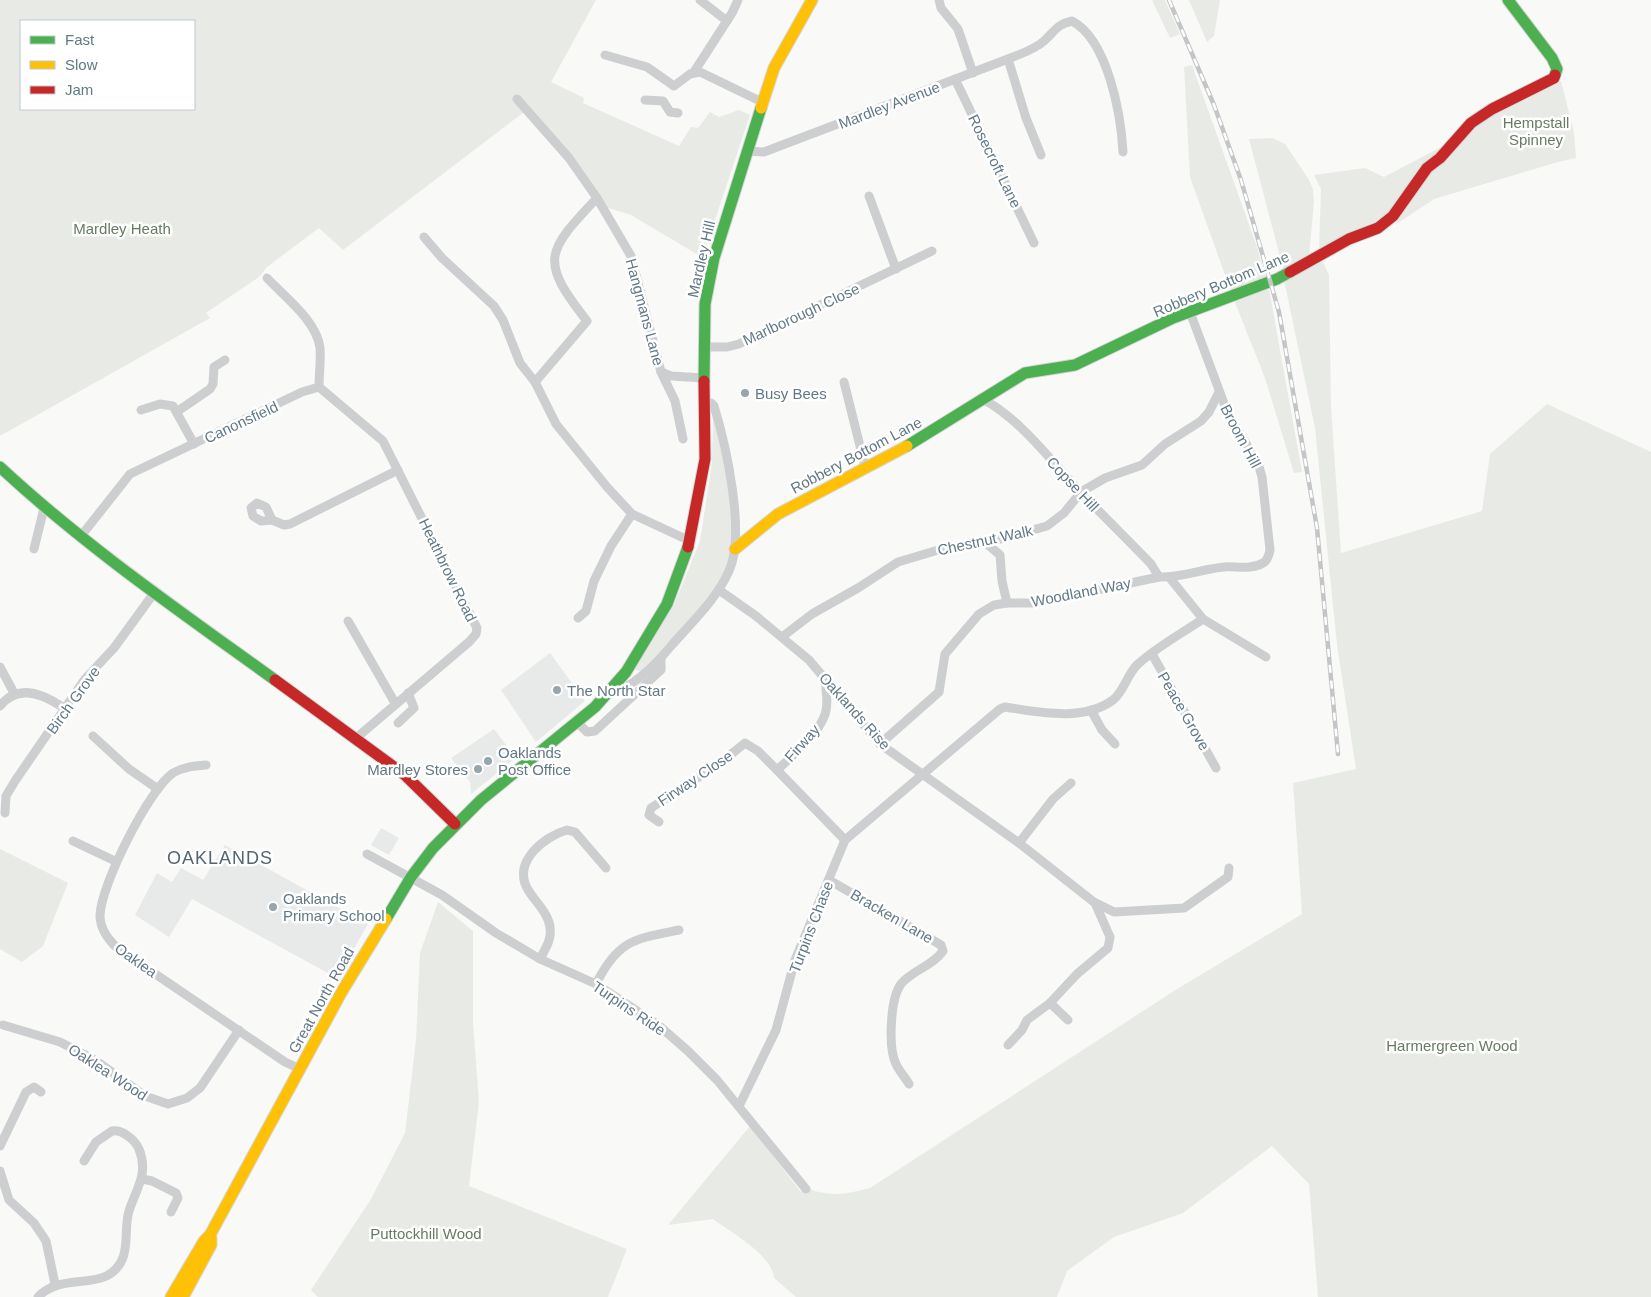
<svg xmlns="http://www.w3.org/2000/svg" width="1651" height="1297" font-family="Helvetica,sans-serif">
<rect width="100%" height="100%" fill="#f9f9f8"/>
<g fill="#e7eae9">
<path d="M550,653L585,701L536,742L501,690Z"/>
<path d="M494,729L516,758L471,794L470,782L451,758Z"/>
<path d="M381,828L399,838L389,855L371,845Z"/>
<path d="M225,845L368,924L337,978L192,899L169,937L135,915L157,873L172,882L181,868L203,880Z"/>
</g>
<g fill="#e8ebe5" fill-rule="evenodd">
<path d="M0,0H596L551,82L584,98L583,103L679,146L691,127L698,128L710,112L719,117L739,110L750,115L707,244L700,256L631,215L605,207L528,109L343,250L319,228L267,267L259,277L206,313L210,318L0,436ZM21,21H194V109H21Z"/>
<path d="M1152,0H1165L1180,34L1170,38Z"/>
<path d="M1189,0H1220L1214,36L1207,42Z"/>
<path d="M1192,65L1257,247L1266,278L1231,292L1190,177L1184,67Z"/>
<path d="M1561,81L1574,132L1576,158L1558,162L1434,199L1395,225L1423,182L1475,124Z"/>
<path d="M1273,138L1285,144L1308,178L1313,189L1314,202L1309,256L1283,268L1249,139Z"/>
<path d="M1447,144L1415,174L1384,219L1319,249L1321,189L1314,175L1365,168L1384,177Z"/>
<path d="M1323,262L1329,275L1331,407L1341,553L1482,511L1490,454L1547,404L1651,452V1297H1318L1309,1184L1272,1146L1183,1213L1114,1237L1067,1271L1057,1297H796L774,1278C772,1255 732,1233 713,1219L668,1225L750,1126L800,1191L806,1187C827,1198 847,1194 870,1188L1177,989L1302,914L1293,783L1356,769L1337,645L1315,428L1284,280L1316,263Z"/>
<path d="M1268,287L1270,294L1302,472L1294,473L1265,378L1234,300Z"/>
<path d="M713,412C722,460 742,523 726,570C719,590 701,606 688,622C673,640 660,658 641,672L634,669L674,605L700,541L712,463Z"/>
<path d="M0,849L68,883L43,946L22,962L0,949Z"/>
<path d="M438,902L473,931V1024L479,1102L469,1186L627,1249L608,1297H318L311,1290L371,1199L405,1133L416,1040L420,953Z"/>
</g>
<g fill="none" stroke-linecap="round" stroke-linejoin="round">
<g stroke="#d5d6d7" stroke-width="13">
<g id="fast">
<path d="M1508,0L1552,58L1557,69L1555,75"/>
<path d="M704,381L705,304L714,258L761,108"/>
<path d="M907,446L1025,373L1075,365L1173,318L1277,279L1290,272"/>
<path d="M0,467C85,546 181,612 275,680"/>
<path d="M386,919L411,877L433,848L481,800L595,707L626,672L667,604L688,547"/>
</g>
</g>
<g stroke="#d5d6d7" stroke-width="13">
<g id="slow">
<path d="M761,108L774,68L812,0"/>
<path d="M735,549L778,514L907,446"/>
<path d="M171,1297L204,1241L210,1235L341,993L386,919"/>
<path d="M183,1297L211,1245V1238"/>
</g>
</g>
<g stroke="#d5d6d7" stroke-width="13">
<g id="jam">
<path d="M1290,272L1349,239L1378,228L1393,216L1427,168L1440,158L1471,123L1492,109L1554,78L1555,75"/>
<path d="M688,547L705,459L704,381"/>
<path d="M275,680L405,775L455,824"/>
</g>
</g>
<g stroke="#cdced0" stroke-width="9">
<path d="M700,0L727,21"/>
<path d="M939,0L941,8L958,29L973,73"/>
<path d="M605,55L647,67L674,86L690,74L700,72L762,102"/>
<path d="M1008,59L1026,118L1041,155"/>
<path d="M694,72L732,13L738,0"/>
<path d="M955,79L1034,243"/>
<path d="M517,99L569,158L597,198L631,256L661,372L675,401L683,439"/>
<path d="M645,100L663,101L670,112L678,113"/>
<path d="M746,151L764,152L1008,59C1020,54 1034,50 1044,41C1054,32 1057,24 1072,21C1108,40 1121,115 1123,152"/>
<path d="M869,196L896,269"/>
<path d="M424,237L442,258L494,306L503,320L520,363L535,382L556,424L607,487L632,514L690,541"/>
<path d="M267,278C284,296 317,321 320,348C321,361 319,374 319,387"/>
<path d="M703,347H727L739,344L932,251"/>
<path d="M661,372L671,376L704,378"/>
<path d="M535,382L587,321C539,260 546,252 597,198"/>
<path d="M844,382L865,466"/>
<path d="M981,398C1020,419 1046,455 1076,487C1100,513 1126,538 1151,564L1159,577"/>
<path d="M141,410L160,404L173,406L194,444"/>
<path d="M178,411L210,389L213,384L214,367L225,360"/>
<path d="M257,503L266,507L272,520L261,521L253,516L251,508Z"/>
<path d="M272,520L284,525L290,524L398,470"/>
<path d="M81,536L130,474L302,392L319,387L383,441L477,628L476,634L469,642L355,739"/>
<path d="M986,543L1000,555L1002,581L1007,603"/>
<path d="M34,549L44,508"/>
<path d="M719,590L756,616L809,660L880,744L1019,843L1095,903L1110,937L1108,948L1077,974L1050,1003L1027,1020L1022,1030L1008,1045"/>
<path d="M578,618L586,611L594,581L611,546L632,514"/>
<path d="M1203,619L1266,657"/>
<path d="M348,621L395,703"/>
<path d="M782,637L812,614L858,588L898,562L945,548L986,543L1047,526L1064,513L1081,492L1105,478L1142,465L1165,444L1201,421L1209,412L1219,392"/>
<path d="M1152,654L1216,768"/>
<path d="M0,667L14,693"/>
<path d="M608,693C630,691 657,663 671,646C691,623 716,600 729,571C746,534 726,445 714,406L711,403H705"/>
<path d="M0,706C18,683 44,694 65,709"/>
<path d="M1091,710L1102,730L1115,744"/>
<path d="M398,723L414,708L408,693"/>
<path d="M578,723L587,732L595,731L661,670V658"/>
<path d="M93,736L129,769L158,789"/>
<path d="M880,744L939,692L945,654L979,614L994,605L1007,603H1035L1159,577C1181,578 1202,569 1224,567C1236,566 1251,570 1263,563C1267,561 1269,555 1270,550L1262,477L1258,463L1228,414L1190,312"/>
<path d="M206,765C194,766 183,767 173,773C149,789 101,885 100,915C100,929 108,939 117,948L285,1062L300,1069"/>
<path d="M777,770C793,755 815,738 824,717C829,706 826,691 825,679"/>
<path d="M5,813L6,796L15,781L85,679L114,648L154,593"/>
<path d="M659,822L649,815L651,808L719,764L745,743L758,751L777,770L845,840"/>
<path d="M73,841L115,861"/>
<path d="M1019,843L1053,799L1071,783"/>
<path d="M367,854L442,895L496,933L540,959L596,984L657,1024L688,1051L717,1080L806,1189"/>
<path d="M829,880L941,945L943,951C933,966 912,970 901,984C890,999 888,1048 896,1064C899,1071 905,1077 909,1084"/>
<path d="M1096,903L1114,912L1184,908L1228,877L1229,868"/>
<path d="M540,959C545,949 552,940 550,927C548,912 534,901 527,888C513,861 545,836 567,830L575,832L606,868"/>
<path d="M596,984C618,940 634,939 679,930"/>
<path d="M1050,1003L1068,1020"/>
<path d="M3,1025L60,1042L95,1060L145,1096L168,1104L187,1098L200,1088L239,1030"/>
<path d="M739,1106L776,1030L795,960L845,840L1000,709L1005,707C1039,712 1083,722 1113,700C1124,691 1127,675 1137,665C1156,647 1181,634 1203,619L1169,577"/>
<path d="M0,1146L26,1092L34,1087L41,1092"/>
<path d="M0,1171L9,1200L34,1223L46,1241L55,1284"/>
<path d="M142,1179L152,1181L176,1193L178,1198L171,1212"/>
<path d="M38,1297C63,1270 106,1294 122,1260C129,1245 124,1227 129,1211C136,1189 149,1174 139,1149C135,1140 122,1129 112,1131L96,1142L84,1161"/>
</g>
<use href="#fast" stroke="#4caf50" stroke-width="11"/>
<use href="#slow" stroke="#ffc107" stroke-width="11"/>
<use href="#jam" stroke="#c62828" stroke-width="11"/>
<g stroke="#c3c5c7" stroke-width="4.5">
<path id="rail" d="M1169,0L1214,105L1241,180L1279,312L1317,528L1338,754"/>
</g>
<use href="#rail" stroke="#fff" stroke-width="2.5" stroke-dasharray="8" stroke-linecap="butt"/>
</g>
<g fill="#97a5ad" stroke="#fff" stroke-width="2">
<circle cx="745" cy="393" r="5"/>
<circle cx="557" cy="690" r="5"/>
<circle cx="488" cy="761" r="5"/>
<circle cx="478" cy="769" r="5"/>
<circle cx="273" cy="907" r="5"/>
</g>
<g text-anchor="middle" dominant-baseline="central" stroke-width="5" stroke-linejoin="round" paint-order="stroke">
<g font-size="15" fill="#627885" stroke="#fff">
<text transform="translate(889 105) rotate(-21)">Mardley Avenue</text>
<text transform="translate(995 161) rotate(64)">Rosecroft Lane</text>
<text transform="translate(701 259) rotate(-77)">Mardley Hill</text>
<text transform="translate(1221 284) rotate(-23)">Robbery Bottom Lane</text>
<text transform="translate(645 312) rotate(75)">Hangmans Lane</text>
<text transform="translate(801 314) rotate(-25)">Marlborough Close</text>
<text transform="translate(241 422) rotate(-25)">Canonsfield</text>
<text transform="translate(1241 436) rotate(62)">Broom Hill</text>
<text transform="translate(856 455) rotate(-28)">Robbery Bottom Lane</text>
<text transform="translate(1073 484) rotate(47)">Copse Hill</text>
<text transform="translate(985 540) rotate(-12)">Chestnut Walk</text>
<text transform="translate(448 570) rotate(64)">Heathbrow Road</text>
<text transform="translate(1081 592) rotate(-11)">Woodland Way</text>
<text transform="translate(73 700) rotate(-54)">Birch Grove</text>
<text transform="translate(855 711) rotate(48)">Oaklands Rise</text>
<text transform="translate(1184 711) rotate(60)">Peace Grove</text>
<text transform="translate(802 743) rotate(-48)">Firway</text>
<text transform="translate(695 778) rotate(-34)">Firway Close</text>
<text transform="translate(892 916) rotate(30)">Bracken Lane</text>
<text transform="translate(811 927) rotate(-69)">Turpins Chase</text>
<text transform="translate(136 960) rotate(35)">Oaklea</text>
<text transform="translate(321 1000) rotate(-61)">Great North Road</text>
<text transform="translate(629 1008) rotate(34)">Turpins Ride</text>
<text transform="translate(108 1072) rotate(33)">Oaklea Wood</text>
</g>
<g font-size="15" fill="#687b62" stroke="#fff">
<text x="1536" y="122">Hempstall<tspan x="1536" dy="17">Spinney</tspan></text>
<text x="122" y="228">Mardley Heath</text>
<text x="1452" y="1045">Harmergreen Wood</text>
<text x="426" y="1233">Puttockhill Wood</text>
</g>
<g font-size="15" fill="#627885" stroke="#fff" text-anchor="start">
<text x="755" y="393">Busy Bees</text>
<text x="567" y="690">The North Star</text>
<text x="498" y="752">Oaklands<tspan x="498" dy="17">Post Office</tspan></text>
<text x="468" y="769" text-anchor="end">Mardley Stores</text>
<text x="283" y="898">Oaklands<tspan x="283" dy="17">Primary School</tspan></text>
</g>
<g font-size="18" letter-spacing="1" fill="#55656f" stroke="#fff">
<text x="220" y="858">OAKLANDS</text>
</g>
</g>
<rect x="20" y="20" width="175" height="90" fill="#ffffff" stroke="#c0c9ce"/>
<rect x="30" y="36" width="25" height="8" fill="#4caf50" stroke="#c0c9ce"/>
<text x="65" y="45" font-size="15" fill="#627885">Fast</text>
<rect x="30" y="61" width="25" height="8" fill="#ffc107" stroke="#c0c9ce"/>
<text x="65" y="70" font-size="15" fill="#627885">Slow</text>
<rect x="30" y="86" width="25" height="8" fill="#c62828" stroke="#c0c9ce"/>
<text x="65" y="95" font-size="15" fill="#627885">Jam</text>
</svg>
